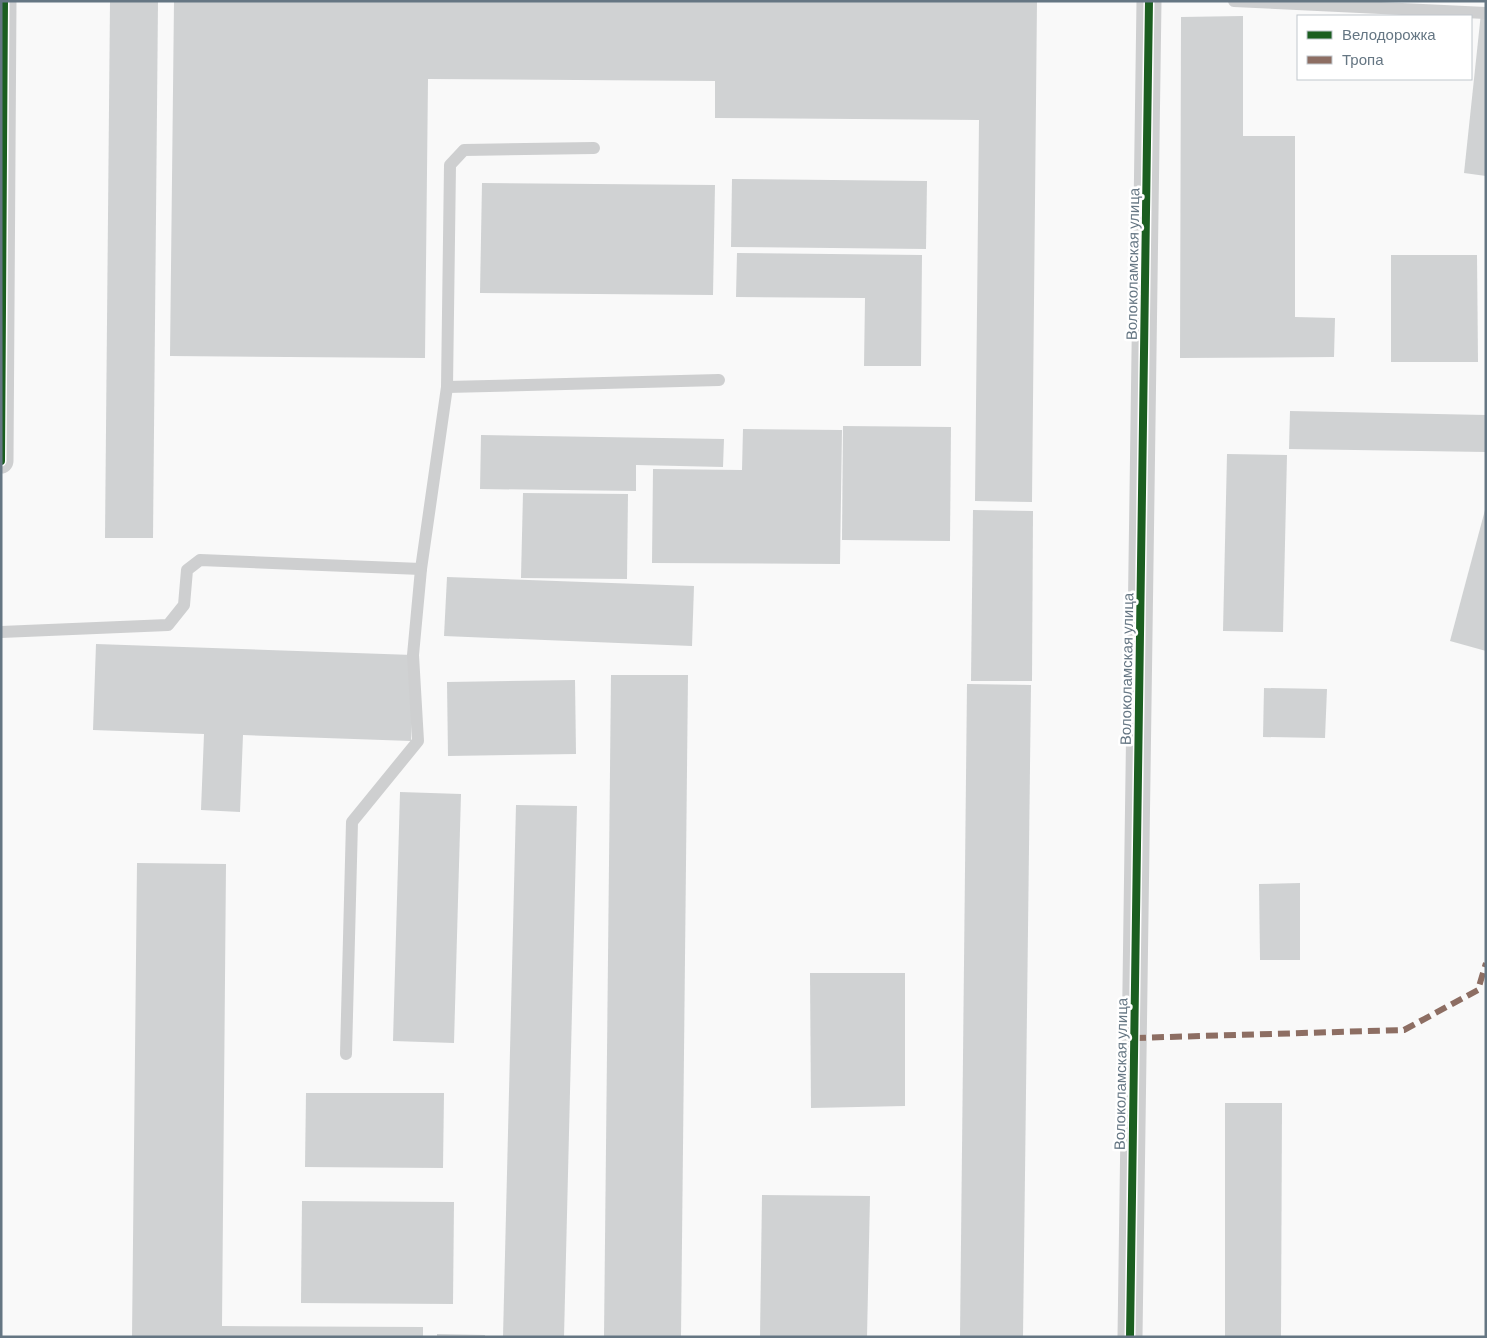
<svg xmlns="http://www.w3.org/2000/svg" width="1487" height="1338" font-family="Barlow,sans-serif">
<rect width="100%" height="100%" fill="#f9f9f9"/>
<g fill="#d0d2d3">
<path d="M110,1H158L153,538H105Z"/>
<path d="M174,1H1037L1032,502L975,501L979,120L715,118V81L428,79L425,358L170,356Z"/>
<path d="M1481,13L1486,14V176L1464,173Z"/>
<path d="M1243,16V136H1295V317L1335,318L1334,357L1180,358L1181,17Z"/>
<path d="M732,179L927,181L926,249L731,247Z"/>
<path d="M482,183L715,185L713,295L480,293Z"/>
<path d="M737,253L922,255L921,366H864L865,298L736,297Z"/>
<path d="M1391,255H1477L1478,362H1391Z"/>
<path d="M1290,411L1486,415V452L1289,449Z"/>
<path d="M843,426L951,427L950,541L842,540Z"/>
<path d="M743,429L842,430L840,564L652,563L653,469L742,470Z"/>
<path d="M481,435L724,439L723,467L636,465V491L480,489Z"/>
<path d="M1227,454L1287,455L1283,632L1223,631Z"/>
<path d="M523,493L628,494L627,579L521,578Z"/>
<path d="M973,510L1033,511L1032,681H971Z"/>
<path d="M1485,510H1486V651L1450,641Z"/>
<path d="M447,577L694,586L692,646L444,636Z"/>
<path d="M96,644L413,655L411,741L243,735L240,812L201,810L204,734L93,730Z"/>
<path d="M611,675H688L681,1337H604Z"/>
<path d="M575,680L576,754L448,756L447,682Z"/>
<path d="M967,684L1031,685L1023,1337H960Z"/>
<path d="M1264,688L1327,689L1325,738L1263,737Z"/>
<path d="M400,792L461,794L454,1043L393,1041Z"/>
<path d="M516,805L577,806L564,1337H503Z"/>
<path d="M137,863L226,864L222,1326L423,1327V1337H132Z"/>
<path d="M1300,883V960H1260L1259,884Z"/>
<path d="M810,973H905V1106L811,1108Z"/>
<path d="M306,1093H444L443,1168L305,1167Z"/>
<path d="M1225,1103H1282L1281,1337H1225Z"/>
<path d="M762,1195L870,1196L867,1337H760Z"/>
<path d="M302,1201L454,1202L453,1304L301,1303Z"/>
<path d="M437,1334L485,1335V1337H437Z"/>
</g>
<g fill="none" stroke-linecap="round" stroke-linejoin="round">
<g stroke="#cecfd0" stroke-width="12">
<path d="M1234,1L1486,13"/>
<path d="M447,387L719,380"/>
<path d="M421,569L447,387L450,165L464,150L594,148"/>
<path d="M1,632L168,625L184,605L187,570L200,560L421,569L413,655L418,741L352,822L346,1054"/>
</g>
<g stroke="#cecfd0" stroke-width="25">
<path d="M1,461L4,1"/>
<path d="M1130,1337L1149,1"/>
</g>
<path stroke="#8d6e63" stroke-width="6" stroke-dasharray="12 6" stroke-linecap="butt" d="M1134,1038L1404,1030L1478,990L1486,963"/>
<g stroke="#fff" stroke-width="11">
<g id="cycleway">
<path d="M1,461L4,1"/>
<path d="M1130,1337L1149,1"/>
</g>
</g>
<use href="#cycleway" stroke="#1b5e20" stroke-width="8"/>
</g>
<g text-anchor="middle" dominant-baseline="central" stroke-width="5" stroke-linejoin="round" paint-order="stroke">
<g font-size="15" fill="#657683" stroke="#fff">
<text transform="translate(1132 264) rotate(-89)">Волоколамская улица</text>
<text transform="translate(1126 669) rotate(-89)">Волоколамская улица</text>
<text transform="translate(1120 1074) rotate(-89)">Волоколамская улица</text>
</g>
</g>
<rect width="1487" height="1338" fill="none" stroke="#657683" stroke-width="5"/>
<rect x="1297" y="15" width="175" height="65" fill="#ffffff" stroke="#c1c8cd"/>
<rect x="1307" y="31" width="25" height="8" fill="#1b5e20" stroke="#c1c8cd"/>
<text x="1342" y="40" font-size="15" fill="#657683">Велодорожка</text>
<rect x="1307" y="56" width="25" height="8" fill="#8d6e63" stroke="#c1c8cd"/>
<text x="1342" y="65" font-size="15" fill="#657683">Тропа</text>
</svg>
